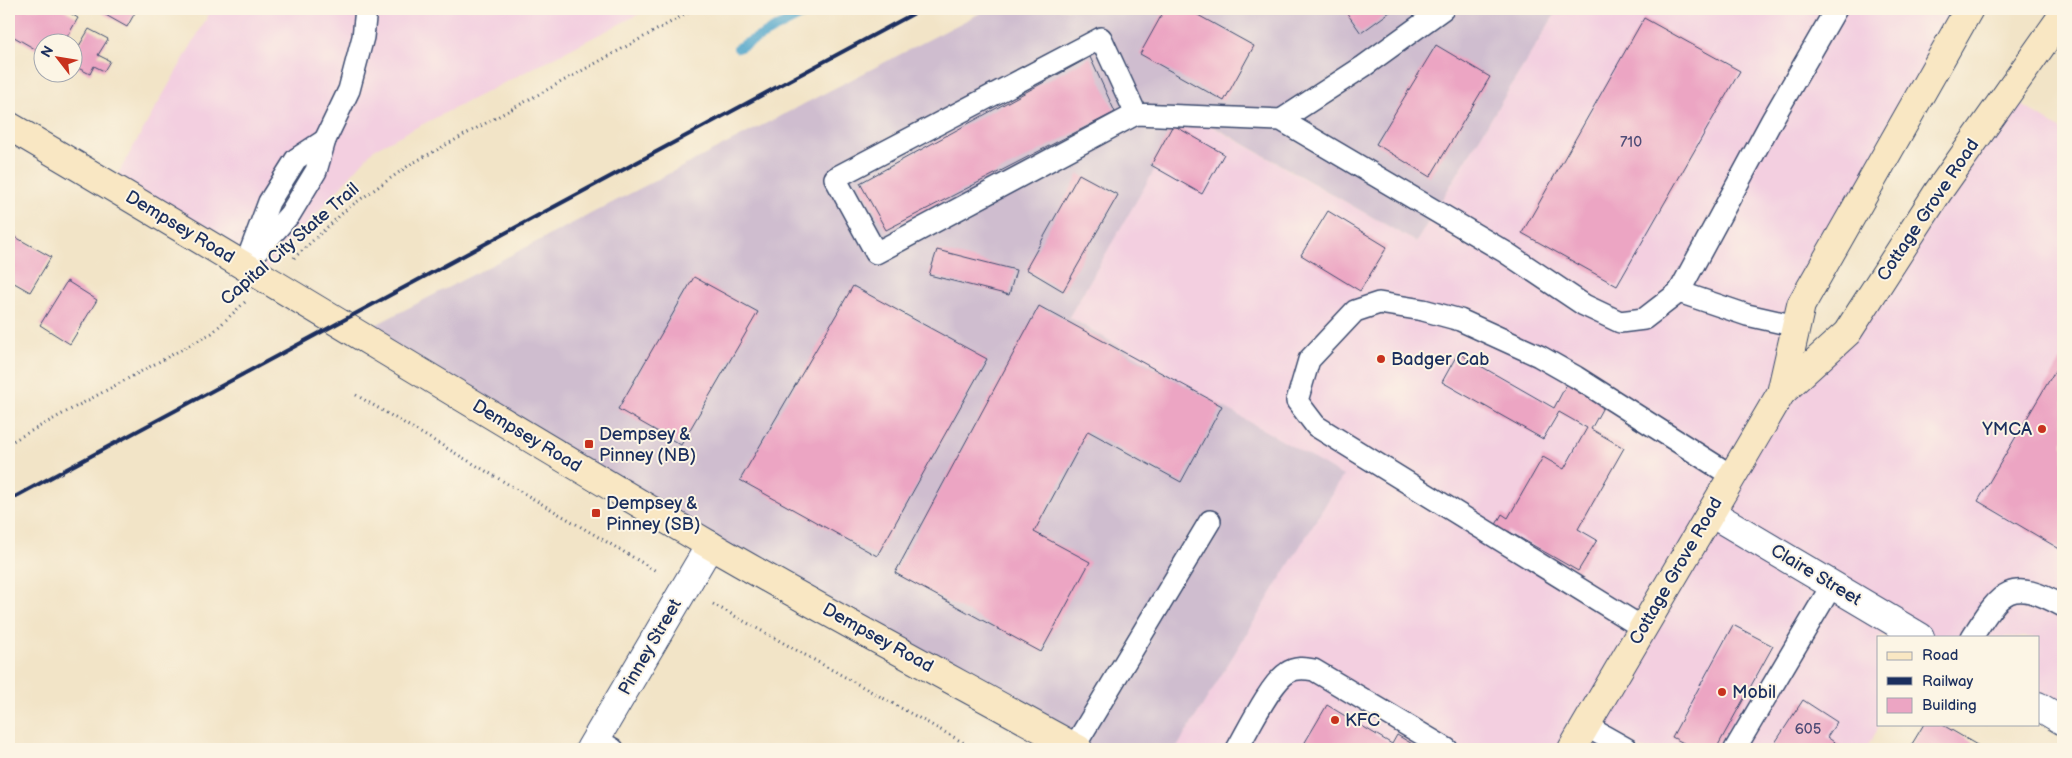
<svg xmlns="http://www.w3.org/2000/svg" width="2072" height="758" font-family="'Balsamiq Sans',sans-serif">
<rect width="100%" height="100%" fill="#fcf5e5"/>
<filter id="ink" filterUnits="userSpaceOnUse"><feTurbulence type="fractalNoise" baseFrequency=".02" numOctaves="2"/><feDisplacementMap in="SourceGraphic" scale="10" xChannelSelector="R" yChannelSelector="G"/><feConvolveMatrix kernelMatrix="1 2 1 2 8 2 1 2 1" color-interpolation-filters="sRGB"/></filter>
<filter id="wash" filterUnits="userSpaceOnUse"><feTurbulence type="fractalNoise" baseFrequency=".0096" numOctaves="4" result="noise"/><feDisplacementMap in="SourceGraphic" scale="20" xChannelSelector="R" yChannelSelector="G"/><feGaussianBlur stdDeviation="1.12" result="paint"/><feColorMatrix in="noise" values="0 0 0 0 0 0 0 0 0 0 0 0 0 0 0 0 0 1.4 0 .05"/><feComposite in="paint" operator="in"/></filter>
<g filter="url(#wash)">
<rect width="100%" height="100%" fill="#f2e4c7"/>
<g fill="#f3cfe0">
<path d="M212,9H649L374,149L262,275L111,186Z"/>
<path d="M1558,9H1969L1801,305L1781,392L1847,333L2006,95L2063,131V721L2038,706V637H1878V724H1881L1866,749H1176L1342,476L1069,317L1187,112L1416,242Z"/>
</g>
<path fill="#cfbdcf" d="M988,9H1558L1416,242L1188,112L1069,317L1343,476L1176,749H1078L356,335Z"/>
<g fill="none" stroke-linecap="round" stroke-linejoin="round">
<path stroke="#4ea4ca" stroke-width="10" d="M738,48L812,9"/>
</g>
<g id="blocks">
<g fill="#eca5c3">
<path d="M10,9H63L78,18L64,42H42V53L9,34Z"/>
<path d="M95,9H137L127,27Z"/>
<path d="M1165,9H1187L1254,46L1224,101L1140,54Z"/>
<path d="M1344,9H1394L1361,33Z"/>
<path d="M1644,18L1740,71L1617,286L1522,233Z"/>
<path d="M89,29L108,39L98,55L110,61L104,71L94,66L90,74L72,65V58Z"/>
<path d="M1436,45L1490,77L1430,177L1376,144Z"/>
<path d="M1090,57L1115,112L886,230L860,183Z"/>
<path d="M1173,125L1224,154L1202,194L1151,165Z"/>
<path d="M1079,174L1118,195L1063,291L1026,269Z"/>
<path d="M1328,211L1387,247L1360,291L1301,255Z"/>
<path d="M10,234L51,257L30,292L9,280Z"/>
<path d="M937,250L1016,270L1009,295L929,275Z"/>
<path d="M694,277L758,312L681,445L618,409Z"/>
<path d="M67,281L97,300L70,344L40,325Z"/>
<path d="M853,286L987,359L877,556L740,480Z"/>
<path d="M1039,306L1222,406L1181,482L1088,431L1034,532L1090,562L1041,652L895,573Z"/>
<path d="M1458,353L1554,408L1570,378L1607,400L1591,429L1624,448L1578,529L1597,540L1578,571L1508,531L1505,536L1493,530L1502,514L1508,518L1543,457L1564,469L1587,428L1559,412L1543,439L1442,382Z"/>
<path d="M2063,357V551L1978,501Z"/>
<path d="M1733,625L1773,646L1716,749H1695L1672,737Z"/>
<path d="M1803,700L1837,722L1827,737L1840,746L1838,749H1771Z"/>
<path d="M1327,705L1392,744L1397,735L1414,745L1411,749H1301Z"/>
<path d="M1924,724H1941L1984,749H1909Z"/>
</g>
</g>
</g>
<g filter="url(#ink)">
<use href="#blocks" fill-opacity="0" stroke="#3b4a6e" stroke-width="1"/>
<g fill="none" stroke-linecap="round" stroke-linejoin="round">
<g stroke="#3b4a6e" stroke-width="24">
<g id="lane">
<path d="M1136,114L1101,38L835,178L876,253L1136,114L1281,120L1505,252L1584,305L1620,322L1644,319L1679,292L1747,315L1796,326"/>
<path d="M1281,120L1364,66L1443,9"/>
<path d="M249,255L269,202L296,159L325,140"/>
<path d="M245,265L290,214L316,171L325,140L349,90L363,37L366,9"/>
<path d="M1679,292L1772,120L1836,9"/>
<path d="M1643,628L1316,426L1297,401L1309,360L1355,311L1379,303L1423,310L1460,320L1539,356L1576,377L1732,476"/>
<path d="M1972,637C2002,590 2010,577 2063,606"/>
<path d="M1586,726L1627,749"/>
<path d="M596,739L613,749"/>
<path d="M1074,747L1210,521"/>
<path d="M1237,749C1248,730 1270,684 1287,673C1295,667 1304,668 1314,670L1447,749"/>
<path d="M1735,749L1832,585"/>
</g>
</g>
<g stroke="#3b4a6e" stroke-width="30">
<g id="street">
<path d="M1711,513L1920,637"/>
<path d="M2038,706L2063,721"/>
<path d="M590,749L710,545"/>
</g>
</g>
<g stroke="#3b4a6e" stroke-width="30">
<g id="secondary">
<path d="M9,126C243,263 474,406 708,544C830,615 955,681 1078,749"/>
<path d="M1781,393L1847,333L1938,192L2063,15"/>
<path d="M1572,749L1781,393L1801,305L1969,9"/>
</g>
</g>
<g stroke="#3b4a6e" stroke-width="3" stroke-dasharray="1 4" stroke-linecap="butt">
<path d="M294,258L348,208L411,164L695,9"/>
<path d="M356,395L658,572"/>
<path d="M9,443L212,333L245,302"/>
<path d="M713,604L975,749"/>
</g>
<use href="#lane" stroke="#fff" stroke-width="21"/>
<use href="#street" stroke="#fff" stroke-width="28"/>
<use href="#secondary" stroke="#f9e7c3" stroke-width="28"/>
<path stroke="#1b2f5e" stroke-width="4" d="M9,500L922,9"/>
</g>
</g>
<g fill="#c8321e" stroke="#fcf5e5" stroke-width="2">
<circle cx="1381" cy="359" r="5"/>
<circle cx="2042" cy="429" r="5"/>
<rect x="584" y="439" width="10" height="10" rx="2.5"/>
<rect x="591" y="508" width="10" height="10" rx="2.5"/>
<circle cx="1722" cy="692" r="5"/>
<circle cx="1335" cy="720" r="5"/>
</g>
<g text-anchor="middle" dominant-baseline="central" stroke-width="4" stroke-linejoin="round" paint-order="stroke">
<g font-size="15" fill="#4f4c77">
<text x="1631" y="142">710</text>
<text x="1808" y="729">605</text>
</g>
<g font-size="18" fill="#1b2f5e" stroke="#fcf5e5">
<text transform="translate(1928 210) rotate(-56)">Cottage Grove Road</text>
<text transform="translate(180 227) rotate(31)">Dempsey Road</text>
<text transform="translate(290 244) rotate(-41)">Capital City State Trail</text>
<text transform="translate(527 436) rotate(31)">Dempsey Road</text>
<text transform="translate(1676 571) rotate(-60)">Cottage Grove Road</text>
<text transform="translate(1816 575) rotate(31)">Claire Street</text>
<text transform="translate(878 638) rotate(29)">Dempsey Road</text>
<text transform="translate(650 647) rotate(-60)">Pinney Street</text>
</g>
<g font-size="18" fill="#1b2f5e" stroke="#fcf5e5" text-anchor="start">
<text x="1391" y="359">Badger Cab</text>
<text x="2032" y="429" text-anchor="end">YMCA</text>
<text x="599" y="434">Dempsey &amp;<tspan x="599" dy="21">Pinney (NB)</tspan></text>
<text x="606" y="503">Dempsey &amp;<tspan x="606" dy="21">Pinney (SB)</tspan></text>
<text x="1732" y="692">Mobil</text>
<text x="1345" y="720">KFC</text>
</g>
</g>
<rect width="2072" height="758" fill="none" stroke="#fcf5e5" stroke-width="30"/>
<rect x="1877" y="636" width="162" height="90" fill="#fcf5e5" stroke="#a2a6af"/>
<rect x="1887" y="652" width="25" height="8" fill="#f9e7c3" stroke="#a2a6af"/>
<text x="1922" y="660" font-size="15" fill="#1b2f5e">Road</text>
<rect x="1887" y="677" width="25" height="8" fill="#1b2f5e" stroke="#a2a6af"/>
<text x="1922" y="686" font-size="15" fill="#1b2f5e">Railway</text>
<rect x="1887" y="698" width="25" height="15" fill="#eca5c3" stroke="#a2a6af"/>
<text x="1922" y="710" font-size="15" fill="#1b2f5e">Building</text>
<g transform="translate(58 58) rotate(301)"><circle r="24" fill="#fcf5e5" stroke="#a2a6af"/>
<path d="M0-4L9 19L0 12L-9 19Z" fill="#c8321e"/>
<text y="-8" font-size="14" font-weight="bold" text-anchor="middle" fill="#1b2f5e">N</text>
</g>
</svg>
